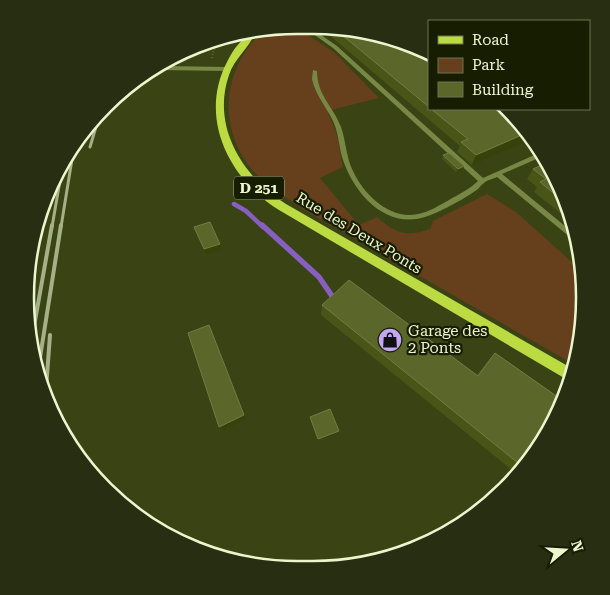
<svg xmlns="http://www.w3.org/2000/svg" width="610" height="595" font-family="'Roboto Serif',serif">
<rect width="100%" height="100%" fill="#2e370c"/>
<path fill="#394313" d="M298,25L400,40L429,56V109H505L557,177L584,280L570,385L517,477L433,542L330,569L210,556L118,503L53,418L26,315L27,262L46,193L105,105L193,46Z"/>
<path fill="#663f1c" d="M294,26L334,52L379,98L327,111L336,131L343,167L320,178L359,225L377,217C397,234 405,237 430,229L433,221L487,194L516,212L582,271L584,280L573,364L308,212C289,200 269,188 253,171C225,138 221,94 242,57C247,49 255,36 264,32C272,28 285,27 294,26Z"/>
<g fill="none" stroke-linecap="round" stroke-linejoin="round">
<path stroke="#865fc0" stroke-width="4.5" d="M234,204L246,211L263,227"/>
<path stroke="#865fc0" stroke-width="5.5" d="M262,225L319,277L332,296"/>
<path stroke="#808960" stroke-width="2" stroke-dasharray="0.5 2.5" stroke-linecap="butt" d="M212,58L216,41"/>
<path fill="#778744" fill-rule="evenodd" d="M302,26H308L337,46L483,178L539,153L541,157L502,174L571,231L573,239L571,238L497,177C493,179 487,180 484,183C481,185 480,187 478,189C466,198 442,211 428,216C387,231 355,195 343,160C339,149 339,137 335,126C330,112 319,100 314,86L312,79L313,70L317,71C317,95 333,106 341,127C346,141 346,157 353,171C364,195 390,220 418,214C429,212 440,205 449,200C459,194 470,189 478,181L333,48Z"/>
<path fill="#778744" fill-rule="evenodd" d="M163,66L227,67L230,69L227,71L158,70Z"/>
<path fill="#bcdb42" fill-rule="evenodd" d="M255,33C249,48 234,59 229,75C211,127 243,177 286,204L573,369L571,382L279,210C229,179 198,118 227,62C233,50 242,36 255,33Z"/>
<g stroke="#a5b087" stroke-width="3">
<path d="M90,147L101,110"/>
<path d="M52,227L62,169"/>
<path d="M61,227L73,153"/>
</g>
<g stroke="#a5b087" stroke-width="4">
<path d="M32,338L52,225"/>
<path d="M39,364L61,225"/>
<path d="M46,389L50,335"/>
</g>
<path stroke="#a5b087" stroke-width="5" d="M46,390V387"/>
</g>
<g fill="#495517">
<path d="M321,28L400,40L429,56V109H505L472,165L457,152L460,146Z"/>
<path d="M443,155L464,166L463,169L456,172L442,159Z"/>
<path d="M533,169L557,177L569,220L534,192L537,187L527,179Z"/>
<path d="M322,305L477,375L487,362L495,353L562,400L518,475L321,315Z"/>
</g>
<g fill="#37420a">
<path d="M524,134L528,140L472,165L476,155Z"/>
<path d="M464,166L463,169L456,172L458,169Z"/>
<path d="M220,244L221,250L206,255L204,249Z"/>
<path d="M209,325L246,419L222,430L219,427Z"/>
<path d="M339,431L338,433L318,440V439Z"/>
</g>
<g fill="#5b662b" stroke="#717d44">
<path d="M336,30L400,40L429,56V107Z"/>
<path d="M431,109H505L524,134L476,155L461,142L468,139Z"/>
<path d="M449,153L464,166L458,169L443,155Z"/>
<path d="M546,163L557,177L563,201L540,182L546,179L533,169Z"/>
<path d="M210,222L220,244L204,249L194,227Z"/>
<path d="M349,280L478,376L495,353L562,400L523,467L322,305Z"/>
<path d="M209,325L244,415L219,427L188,333Z"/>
<path d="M330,409L339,431L318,439L310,417Z"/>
</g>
<defs>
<g id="shop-disc" transform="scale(1.25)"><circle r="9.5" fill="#c2a7f2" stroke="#171d00"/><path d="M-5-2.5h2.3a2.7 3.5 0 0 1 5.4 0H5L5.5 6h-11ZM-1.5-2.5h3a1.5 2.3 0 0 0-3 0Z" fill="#111"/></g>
</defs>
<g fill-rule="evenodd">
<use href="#shop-disc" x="390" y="340"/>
</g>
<g text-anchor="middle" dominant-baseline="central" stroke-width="4.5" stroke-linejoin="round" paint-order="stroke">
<rect fill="#171d00" stroke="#abb591" stroke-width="1" x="234" y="176.5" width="50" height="23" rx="4"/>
<g font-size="14" font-weight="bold" fill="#ebf6cf">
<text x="259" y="188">D 251</text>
</g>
<g font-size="15" fill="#ebf6cf" stroke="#171d00">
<text transform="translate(359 233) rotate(31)">Rue des Deux Ponts</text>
</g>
<g font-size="15" fill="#ebf6cf" stroke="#171d00" text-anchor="start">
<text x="408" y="331">Garage des<tspan x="408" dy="17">2 Ponts</tspan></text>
</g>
</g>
<path d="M0 0H610V595H0ZM297 34H313A263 263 0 0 1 576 297V298A263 263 0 0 1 313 561H297A263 263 0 0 1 34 298V297A263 263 0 0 1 297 34Z" fill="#282e11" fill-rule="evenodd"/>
<path fill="none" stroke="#ebf6cf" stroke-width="2.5" d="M297 34H313A263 263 0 0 1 576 297V298A263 263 0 0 1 313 561H297A263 263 0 0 1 34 298V297A263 263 0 0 1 297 34Z"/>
<rect x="428" y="20" width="162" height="90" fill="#171d00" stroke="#6c7453"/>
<rect x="438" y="36" width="25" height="8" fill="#bcdb42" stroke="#6c7453"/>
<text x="472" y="45" font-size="15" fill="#ebf6cf">Road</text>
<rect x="438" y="58" width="25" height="15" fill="#663f1c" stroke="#6c7453"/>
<text x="472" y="70" font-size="15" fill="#ebf6cf">Park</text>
<rect x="438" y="82" width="25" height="15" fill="#5b662b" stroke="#6c7453"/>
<text x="472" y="95" font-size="15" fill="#ebf6cf">Building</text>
<g transform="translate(565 550) rotate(72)" stroke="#171d00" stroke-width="4" paint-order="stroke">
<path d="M0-4L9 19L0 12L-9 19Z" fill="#ebf6cf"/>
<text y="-8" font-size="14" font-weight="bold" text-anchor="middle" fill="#ebf6cf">N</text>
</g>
</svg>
